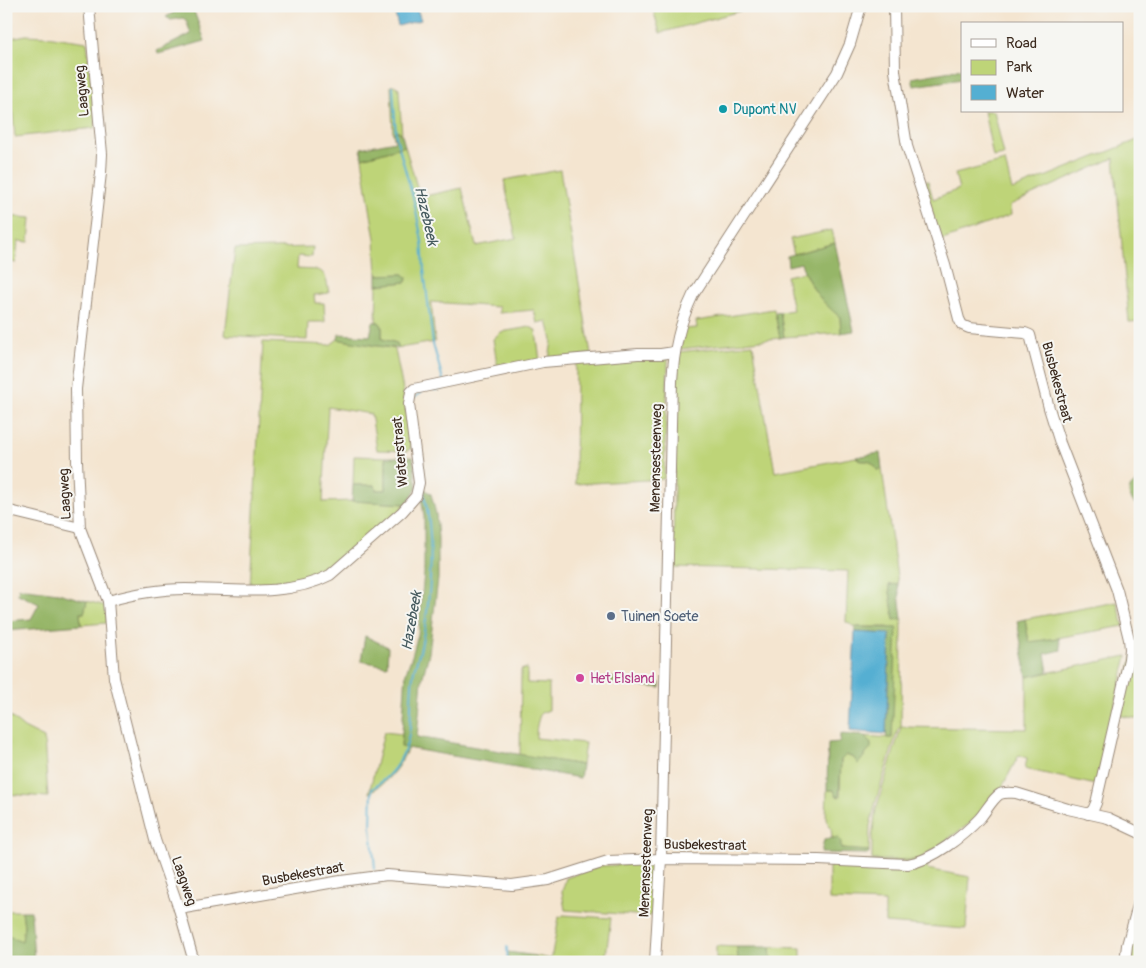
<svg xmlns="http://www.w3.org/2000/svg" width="1146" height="968" font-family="Pangolin,sans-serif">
<rect width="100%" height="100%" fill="#f6f6f2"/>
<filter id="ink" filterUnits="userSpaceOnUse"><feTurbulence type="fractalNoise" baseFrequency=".02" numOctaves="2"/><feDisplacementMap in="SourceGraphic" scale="10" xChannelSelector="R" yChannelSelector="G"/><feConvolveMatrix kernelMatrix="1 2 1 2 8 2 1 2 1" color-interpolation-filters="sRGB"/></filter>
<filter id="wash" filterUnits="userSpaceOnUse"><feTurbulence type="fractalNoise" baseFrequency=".0096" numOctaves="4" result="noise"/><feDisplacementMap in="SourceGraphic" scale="20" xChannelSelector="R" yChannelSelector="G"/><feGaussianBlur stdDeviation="1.12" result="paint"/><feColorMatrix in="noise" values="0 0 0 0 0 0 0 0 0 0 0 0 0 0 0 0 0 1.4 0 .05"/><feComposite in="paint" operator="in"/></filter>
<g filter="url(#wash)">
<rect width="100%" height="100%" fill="#f4e5d0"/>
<g fill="#bed478" stroke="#7c7f4b">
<path d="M652,6H758L660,33Z"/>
<path d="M26,35L46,36L87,42L96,124L94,128L15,137L6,39Z"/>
<path d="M395,85L399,88V91L402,135L399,131H395L393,133L391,86Z"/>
<path d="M984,111H994L1004,155L993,157Z"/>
<path d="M1140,139V321L1129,322L1114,158L1010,205L1011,215L940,241L922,182L928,181L933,199L959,189L955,174L1005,161L1012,190Z"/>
<path d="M405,146L420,197L462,188L476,246L516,238L504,180L560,170L591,354L549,360L552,340L547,321L537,323L534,310L499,313V307L431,302L435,342L399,348L396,343L382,339V326L379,322H376L377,285L406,282L407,278L403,274L377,275L375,239L362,158Z"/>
<path d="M6,216L31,218L29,242L18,241L16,263L6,261V242H11L9,235L6,234Z"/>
<path d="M832,230L835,243L794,254L790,239Z"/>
<path d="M313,247L312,257L298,256L297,269C322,271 324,265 329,293L314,295L315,303H324L325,322H308L307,340L225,335L235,249Z"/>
<path d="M804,272L812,287L840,317L841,333L784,337L780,312L793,310L786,276Z"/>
<path d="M774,309L780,338L680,349L683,329L697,328L696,321Z"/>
<path d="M530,327L534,329L536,332L540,361L498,370L493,339L501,332Z"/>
<path d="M338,339L395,349L403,390L411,448L407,451L377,450L371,414L328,407L323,502L352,501L407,504L334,569L303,582L250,587L263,342L330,345Z"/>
<path d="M753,344L775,472L856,457L861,461C869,460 873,462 877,470L882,469L898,584L889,585L894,619H902L901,727L1027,729V677L1127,656L1096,785L1025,769L1027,758L1019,755L1002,787L986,807L969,824L919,860H872V837L876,809L901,727L898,729L876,801L870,826L869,851L841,849L838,838H832L831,828L826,819L827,790H834L840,797L841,760L846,755L854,758L871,744L864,736L892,738L888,627H855L846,622L848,571L673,567L675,413L678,352Z"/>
<path d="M665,356L668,358V363L664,479L575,484L576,362Z"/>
<path d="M354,456L386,457V490H376L375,485H353Z"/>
<path d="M87,601L106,606L107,623L81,625L80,613H84Z"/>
<path d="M1117,602L1124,626L1029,643L1025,619Z"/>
<path d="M1140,650V719L1117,715L1134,651Z"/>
<path d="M527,668V683L549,684V710L541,713C537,722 536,729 536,738L585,743L582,765L520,755L521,670Z"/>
<path d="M6,713L24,728L44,738L48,797L6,794Z"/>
<path d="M384,732L402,734L401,746L408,748C399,768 388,782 369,793Z"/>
<path d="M928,860L927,869L970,877L966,929L885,923V902L829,900V863Z"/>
<path d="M654,863L656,865L653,914L649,916L565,910L562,892L566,878L599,866Z"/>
<path d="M1140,902V962H1128Z"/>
<path d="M6,911H22L24,926L22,942L6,935Z"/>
<path d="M563,915L611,918L605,962H537L536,956L551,959L559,917H562Z"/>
<path d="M716,946L737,947L738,959H716Z"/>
<path d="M770,947L801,948V961L771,960Z"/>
</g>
<g fill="#96b668" stroke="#687043">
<path d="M185,6H192L205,41L158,54L157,51L191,34L186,20L183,18L171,20L166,17Z"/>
<path d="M962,69V79L914,86L912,78Z"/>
<path d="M395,131H399L402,135L405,146L362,158L361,148L395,141L393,133Z"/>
<path d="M835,243L854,331L841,333L840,317C821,302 809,286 801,263L788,266L787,256Z"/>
<path d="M404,274L407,278L406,282L377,285V275Z"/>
<path d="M780,312L784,337L780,338L775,313Z"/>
<path d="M373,322H379L382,326V339L397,343L399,348C395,349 343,341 338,339L339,334L370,336Z"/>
<path d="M880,453L882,469L877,470C873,462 869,460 861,461L856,457Z"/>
<path d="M386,457H413L417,488L407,504L352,501L353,485H375L376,490H386Z"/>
<path d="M1140,481V504H1135C1126,494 1127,486 1140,481Z"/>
<path d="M425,489L431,494L436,514L438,538V579L429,653L422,680L417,737L582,765L580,778L401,747L406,672L412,656L418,634L424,573V516L421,496Z"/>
<path d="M898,584L902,619L894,620L889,585Z"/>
<path d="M19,588L58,593L87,601L84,613H80L81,625L6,631V621L31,619L39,604L18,594Z"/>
<path d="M1025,619L1029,642L1059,638L1061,650L1045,654L1048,672L1027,677L1017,621Z"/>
<path d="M855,627L897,628L892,738H887L886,734L890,634L855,632Z"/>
<path d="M365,636L388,647L387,666L361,661Z"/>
<path d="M605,677L660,683V688L605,682Z"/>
<path d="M840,734L864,736L871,744V748L858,764L854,758L846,755L841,760L839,797L836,796L834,790H827L828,743L840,742Z"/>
<path d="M832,838H838L841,842V849L869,851V854L821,853L824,840Z"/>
<path d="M22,911H31L34,962H6V935L22,941L24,926Z"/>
<path d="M737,947H770L771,960L738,959Z"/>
<path d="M508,952L536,956L537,962H508Z"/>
</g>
<g fill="#54afd2" stroke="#486c78">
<path d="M393,6H416L421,20L398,26Z"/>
<path d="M855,632L890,634L886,734L850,731Z"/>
</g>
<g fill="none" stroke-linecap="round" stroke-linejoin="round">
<g stroke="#54afd2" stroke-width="2">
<path d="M393,87L396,137L414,201L422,241L424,270L433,344L443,380"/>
<path d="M434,390L445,388"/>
<path d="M414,398L422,392"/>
<path d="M375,869L371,827L372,789C387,779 397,768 404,752C414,728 409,701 413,676C414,666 419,657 421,647C431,602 436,531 422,488"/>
<path d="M507,962V947"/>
</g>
</g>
</g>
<g filter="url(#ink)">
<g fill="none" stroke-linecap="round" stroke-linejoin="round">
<g stroke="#988877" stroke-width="12">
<g id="minor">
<path d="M89,6L102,154L101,173L76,389L77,461L80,528L108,601L114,678L155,840L179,909L194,962"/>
<path d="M894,6L895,71L907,146L945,265L959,319L962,325L969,328L1025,333L1030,335L1049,408L1060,443L1117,590L1129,639L1130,649L1129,659L1096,803L1093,810L1088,814"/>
<path d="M6,510L80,528"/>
<path d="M108,601C133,594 159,589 185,589C232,589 286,598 330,575L402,512L416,496L419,483L409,404L411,392L414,389L543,362L638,354H661L674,352"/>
<path d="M179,909L341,881L387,875L512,885L548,880L608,861L661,859L818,860L908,864C933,860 963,836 980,818C986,811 993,798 1000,794C1005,792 1011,793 1016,793L1068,809L1108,818L1140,833"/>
<path d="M655,962L661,859L672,381C674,350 679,324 693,295L837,73L850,44L861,6"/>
<path d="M1125,962L1127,945L1140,898"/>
</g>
</g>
<use href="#minor" stroke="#fff" stroke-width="10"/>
</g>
</g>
<circle fill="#0f9aa8" stroke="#f6f6f2" stroke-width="2" cx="723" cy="109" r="5"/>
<circle fill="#5c6f8a" stroke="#f6f6f2" stroke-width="2" cx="611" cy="616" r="5"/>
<circle fill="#d1479c" stroke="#f6f6f2" stroke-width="2" cx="580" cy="678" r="5"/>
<g text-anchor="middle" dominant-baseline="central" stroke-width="4" stroke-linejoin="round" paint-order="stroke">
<g font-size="14" fill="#3b2a1e" stroke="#f6f6f2">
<text transform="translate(82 91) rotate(-95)">Laagweg</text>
<text transform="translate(1057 382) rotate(75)">Busbekestraat</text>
<text transform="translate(400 452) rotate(-95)">Waterstraat</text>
<text transform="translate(656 458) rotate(-89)">Menensesteenweg</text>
<text transform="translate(65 494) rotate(-93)">Laagweg</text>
<text transform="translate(705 845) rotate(1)">Busbekestraat</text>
<text transform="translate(646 863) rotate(-88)">Menensesteenweg</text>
<text transform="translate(303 874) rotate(-10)">Busbekestraat</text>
<text transform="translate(184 881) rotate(71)">Laagweg</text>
</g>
<g font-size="14" fill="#0d838f" stroke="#f6f6f2" text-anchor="start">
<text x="733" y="109">Dupont NV</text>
</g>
<g font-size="14" fill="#4e5e75" stroke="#f6f6f2" text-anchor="start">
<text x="621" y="616">Tuinen Soete</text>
</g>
<g font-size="14" fill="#b23c85" stroke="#f6f6f2" text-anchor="start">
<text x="590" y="678">Het Elsland</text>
</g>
<g font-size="15" font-style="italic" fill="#44595d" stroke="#f6f6f2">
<text transform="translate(426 216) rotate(77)">Hazebeek</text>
<text transform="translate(412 621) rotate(-80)">Hazebeek</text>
</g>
</g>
<rect width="1146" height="968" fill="none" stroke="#f6f6f2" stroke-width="25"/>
<rect x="961" y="22" width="162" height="90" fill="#f6f6f2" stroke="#aba49d"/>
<rect x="971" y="39" width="25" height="8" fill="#ffffff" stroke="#aba49d"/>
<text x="1006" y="48" font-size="15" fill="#3b2a1e">Road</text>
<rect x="971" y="60" width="25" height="15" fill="#bed478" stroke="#aba49d"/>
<text x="1006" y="72" font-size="15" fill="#3b2a1e">Park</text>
<rect x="971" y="85" width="25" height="15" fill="#54afd2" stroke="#aba49d"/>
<text x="1006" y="98" font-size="15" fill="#3b2a1e">Water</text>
</svg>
